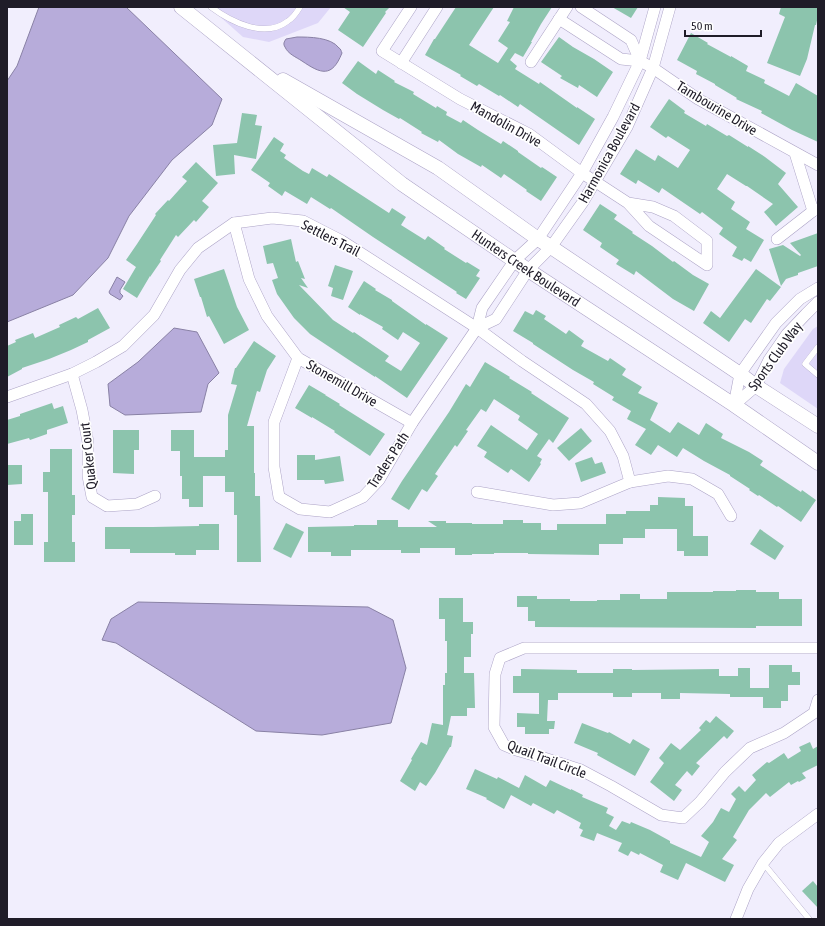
<svg xmlns="http://www.w3.org/2000/svg" width="825" height="926" font-family="'Asap Condensed',sans-serif">
<rect width="100%" height="100%" fill="#f1eefd"/>
<g fill="#ded7f8">
<path d="M209,7H331L318,23L269,42L243,37Z"/>
<path d="M818,326V409L780,383L784,369L813,329Z"/>
</g>
<g fill="#b7acda" stroke="#8981a5">
<path d="M39,7H126L222,99L212,125L172,160L129,216L108,258L73,295L7,322V81L17,66Z"/>
<path d="M297,37C309,37 331,37 339,48C341,49 341,51 342,53C332,78 321,74 302,61C296,57 288,54 285,47C283,44 284,42 286,39Z"/>
<path d="M117,277L125,282L120,290V293L123,296L120,300L110,294L109,292Z"/>
<path d="M174,328L197,332L219,373L208,384L201,412L125,415L110,406L108,384L138,362Z"/>
<path d="M138,602L368,607L393,620L406,668L391,723L322,735L256,731L116,643L102,640L111,619Z"/>
</g>
<g fill="#8cc4ad">
<path d="M343,7H390L385,12L386,13L363,47L338,30L350,12Z"/>
<path d="M456,7H494L469,45L498,63L508,48L498,41L510,22L507,21L514,7H552L541,24L531,42H532L523,57L515,53L510,60L517,66L515,69L539,84L540,82L577,108V107L595,119L579,145L520,104L518,107L500,95L499,96L479,84L477,86L460,76L461,75L425,55L434,39H435Z"/>
<path d="M612,7H638L631,18Z"/>
<path d="M781,7H818V16L816,25H815L807,59L800,76L767,63L785,17L779,14Z"/>
<path d="M691,33L708,43L707,44L731,57V56L748,66L746,71L765,80L764,83L789,96L796,83L818,96V142L792,130L761,113L762,111L736,99L737,98L715,85V84L696,74L697,71L677,60Z"/>
<path d="M559,37L573,47L594,59L613,72L597,97L579,85L578,88L560,78L562,76L541,62Z"/>
<path d="M358,61L376,74L378,70L395,81L394,82L414,92L413,94L436,108L437,106L447,112L446,115L461,123L463,120L478,130L501,144L503,141L518,151V152L541,168L542,167L557,177L541,201L526,191L527,190L504,174L501,178L482,165L481,167L458,154L439,140L438,142L421,133L422,132L400,118L399,119L383,110L357,94L342,83Z"/>
<path d="M669,99L685,111L684,113L706,126L707,124L727,136L729,135L748,147V146L765,157L786,173L778,184L798,207L776,226L764,212L773,204L747,186H746L727,174L717,189L735,202L731,209L750,222L746,229L764,240L751,262L744,258L742,261L732,256L737,247L719,234L723,228L702,212L700,214L662,188L659,193L638,180L636,184L620,174L636,149L655,161L658,155L678,168L690,150L668,136L666,138L650,127Z"/>
<path d="M242,113L257,115L255,125L262,126L256,159L234,155L235,174L216,176L213,145L237,143Z"/>
<path d="M274,137L284,144L280,151L286,155L284,158L303,171L309,174L312,168L327,177L329,174L389,213L392,208L406,217L401,225L425,240L428,236L445,248L444,249L466,263L467,262L480,270L476,276L480,278L466,299L456,293L457,292L373,237L331,208L330,209L311,197L307,204L285,191L282,196L268,186L270,183L251,170Z"/>
<path d="M196,162L218,183L202,201L209,207L196,222L194,220L178,237L176,235L160,260L161,261L150,277V276L137,298L123,289L136,267L126,260L137,244L156,215L155,214L168,200L169,201L187,181L182,177Z"/>
<path d="M600,204L617,215L614,219L633,232L632,233L652,246L673,262L674,261L693,275L709,284L694,311L673,299L636,271L634,275L616,264L619,260L600,247L602,243L583,230Z"/>
<path d="M818,233V266L798,273V275L786,279L781,286L769,249L783,245L800,256L801,255L790,243Z"/>
<path d="M291,239L296,262L298,261L305,279L301,278L308,288L299,285L333,320L353,333L354,332L389,356L385,361L401,371L420,343L403,332L398,340L382,329L383,327L360,314V315L348,307L364,281L376,289L375,290L392,300V301L426,325V324L448,338L407,398L375,376V377L355,364L310,334L294,318L277,294L272,280L278,278L273,263L267,264L263,246Z"/>
<path d="M335,265L353,271L343,300L331,296L333,288L328,286Z"/>
<path d="M224,269L237,307L249,330L224,344L209,316L207,317L201,297H200L194,279Z"/>
<path d="M756,269L781,287L770,301L767,299L751,323L745,319L729,342L703,323L711,311L720,318Z"/>
<path d="M98,308L110,328L88,340V342L71,350L49,359L22,368V369L7,377V346L16,342L15,340L33,333L35,338L60,327L59,325L76,317L78,319Z"/>
<path d="M536,310L546,316L544,319L566,334L569,330L584,341L581,346L608,361L610,358L626,369L622,375L642,387L638,393L658,403L650,420L670,433L678,422L699,435L706,423L723,434L721,438L749,452L763,461L760,465L801,492L802,490L816,500L801,522L778,506L777,507L759,495L758,496L749,490L750,489L730,476V475L704,461L683,448L677,457L658,445L651,455L635,445L646,429L627,419L631,411L612,400L614,397L593,384L594,382L573,370L533,344V343L513,331L525,311L533,315Z"/>
<path d="M254,341L276,356L267,370L260,392L257,391L247,426H254V473H255V496H260L261,562H237V515H234V492H225V476H203V507H189V499H182V476H180V451H171V430H194V457H225V450H228V415L237,385L231,384L235,368H236Z"/>
<path d="M485,362L510,377L509,378L532,392L531,393L569,418L553,443L549,439L537,456L542,459L540,463L541,464L529,482L511,469L508,473L484,457L487,452L477,446L491,425L527,450L538,434L518,420L520,416L494,399L486,412L481,409L466,430L468,431L457,447L455,445L435,474L438,476L427,492L422,489L409,510L391,499L402,481L449,412L466,384L470,387Z"/>
<path d="M309,385L326,395H325L340,404L339,405L385,434L370,456L334,432L335,431L312,417V418L295,408Z"/>
<path d="M52,403L54,409L63,406L68,423L47,430V434L30,440L29,438L7,444V420L20,416V414Z"/>
<path d="M581,428L592,441L569,461L557,448Z"/>
<path d="M113,430H139V450H134V474L113,473Z"/>
<path d="M50,449H72V495H75V515H72V542H75V562H44V542H48V492H43V472H50Z"/>
<path d="M297,455H315V460L340,456L344,481L325,484L324,480H297Z"/>
<path d="M592,457L595,464L602,462L606,473L581,482L575,463Z"/>
<path d="M7,465H22V484L7,485Z"/>
<path d="M658,497L685,498V506H693V536H708V556H684V551H677V529H645V538H623V544H599V555L528,554V553H494V554H472V555H455V548H420V553H401V550H351V556H331V552H308V527L354,526V525H377V520H398V527H437L428,521H446V523H472V524H503V520H523V523H541V530H557V524H606V514H626V511H650V505H658Z"/>
<path d="M21,514H33V545H14V521H21Z"/>
<path d="M286,523L304,532L291,558L273,549Z"/>
<path d="M199,524H219V550H196V555H175V553H130V549H105V527H153L199,526Z"/>
<path d="M760,529L784,546L775,560L750,544Z"/>
<path d="M736,590H756V592H779V599H802V626H756V628L535,627V621H528V607H517V596H537V599H570V601H597V600H620V594H640V599H667V592H713V591H736Z"/>
<path d="M439,598H463V622H473V634H471V657H464V673H474L475,708H467V716H451L447,735L453,736L451,747H450L435,773L426,786L420,782L415,791L400,781L412,760L411,759L421,742L427,745L432,723L443,725V685H445V673H447V641H445V619H439Z"/>
<path d="M769,665H792V672H800V685H788V701H781V708H763V697H730V694L680,693V699H661V693H632V697H613V693H558V700H548L547,721H555L554,729H549V734H525V727H517V713L539,714V693H513V676H521V669L577,670V673H613V669H632V670L719,669V676H738V668H750V688H769Z"/>
<path d="M716,716L734,731L727,739L724,736L696,763L700,766L692,776L687,771L675,785L682,790L674,801L650,782L664,763L659,758L671,743L680,750L701,730L699,728L706,720L710,723Z"/>
<path d="M582,723L608,733L609,732L630,744L633,739L650,749L635,776L597,755L598,753L574,743Z"/>
<path d="M810,742L813,749L818,746V765L802,773L806,778L799,782L798,781L791,785L789,782L770,797L766,793L749,810L733,837L737,840L722,859L734,865L725,882L686,863L678,880L660,872L663,865L640,853L639,855L631,851L628,856L618,851L622,843L597,833L594,841L580,836L583,830L579,828L581,823L557,810L554,814L533,803L531,806L511,795L504,809L486,799L487,798L466,789L475,769L497,779L498,777L519,788L525,775L546,787L550,780L571,790V789L583,795L582,797L608,808L606,813L614,817L609,826L616,830L622,821L630,824L631,822L650,830L670,841V843L701,857L709,842L701,836L713,822L721,808L729,812L736,799L731,794L739,786L745,792L756,780L752,775L767,762L769,763L784,753L788,759L801,751L799,747Z"/>
<path d="M813,881L818,887V908L802,891Z"/>
</g>
<g fill="none" stroke-linecap="round" stroke-linejoin="round">
<g stroke="#aca3c6" stroke-width="6">
<g id="service">
<path d="M211,7C231,22 265,39 288,21C293,18 297,12 300,7"/>
<path d="M818,347L805,364L818,375"/>
<path d="M763,863L809,919"/>
</g>
</g>
<g stroke="#aca3c6" stroke-width="12">
<g id="minor">
<path d="M411,7L382,51L460,99L529,134L582,173L628,203L649,226L707,265V241L674,216L653,207L628,203"/>
<path d="M581,7L631,40L640,61"/>
<path d="M559,19L621,59L640,61L653,68L698,99L818,165"/>
<path d="M531,62L567,7"/>
<path d="M401,63L437,7"/>
<path d="M795,153L813,211"/>
<path d="M234,223L249,279L267,316L298,358L412,423"/>
<path d="M777,239L813,211L818,209"/>
<path d="M477,328L496,319L528,270L551,247L583,202L627,127L653,68L670,7"/>
<path d="M298,358L274,422V467L279,497L300,509L330,512L363,497L379,480L412,423L477,328L482,308L515,260L538,239L582,173L613,117L640,61L655,7"/>
<path d="M72,374L82,410L88,442V476L92,497L107,506L137,504L155,496"/>
<path d="M7,397L72,374L96,362L123,346L154,315L180,270L198,248L234,223L272,218L303,221L342,241L477,328L522,361L586,404L610,431L623,456L630,482"/>
<path d="M734,405L740,374L776,323L800,299L818,288"/>
<path d="M734,405L756,386L769,360L787,334L806,314L818,302"/>
<path d="M477,492L553,505L580,503L630,482L668,476L692,479L718,494L731,516"/>
<path d="M818,648H524L500,658L495,674L494,727L504,745L516,750L544,758L581,770L611,786L661,815L683,818L700,802L725,772L750,748L784,733L814,713L818,700"/>
<path d="M736,919L748,889L763,863L779,843L818,814"/>
</g>
</g>
<g stroke="#aca3c6" stroke-width="15">
<g id="tertiary">
<path id="s1" d="M181,7L402,184L528,270L734,405L818,463"/>
<path d="M283,80L438,168L538,239L551,247L740,374L756,386L818,426"/>
</g>
</g>
<use href="#service" stroke="#fff" stroke-width="5.5"/>
<use href="#minor" stroke="#fff" stroke-width="11"/>
<use href="#tertiary" stroke="#fff" stroke-width="14"/>
</g>
<g text-anchor="middle" dominant-baseline="central" stroke-width="3.5" stroke-linejoin="round" paint-order="stroke">
<g font-size="14" fill="#1f1c28" stroke="#fff">
<text transform="translate(717 108) rotate(31)">Tambourine Drive</text>
<text transform="translate(506 124) rotate(29)">Mandolin Drive</text>
<text transform="translate(609 153) rotate(-61)">Harmonica Boulevard</text>
<text transform="translate(331 238) rotate(27)">Settlers Trail</text>
<text stroke="none"><textPath href="#s1" startOffset="433">Hunters Creek Boulevard</textPath></text>
<text transform="translate(775 356) rotate(-54)">Sports Club Way</text>
<text transform="translate(342 383) rotate(30)">Stonemill Drive</text>
<text transform="translate(88 456) rotate(-96)">Quaker Court</text>
<text transform="translate(388 460) rotate(-57)">Traders Path</text>
<text transform="translate(547 759) rotate(21)">Quail Trail Circle</text>
</g>
</g>
<rect width="825" height="926" fill="none" stroke="#1f1c28" stroke-width="16"/>
<path d="M685 30v6h76v-6" fill="none" stroke="#1f1c28" stroke-width="2"/>
<text x="691" y="30" font-size="12" fill="#1f1c28" stroke="#ffffff" stroke-width="3" paint-order="stroke">50 m</text>
</svg>
